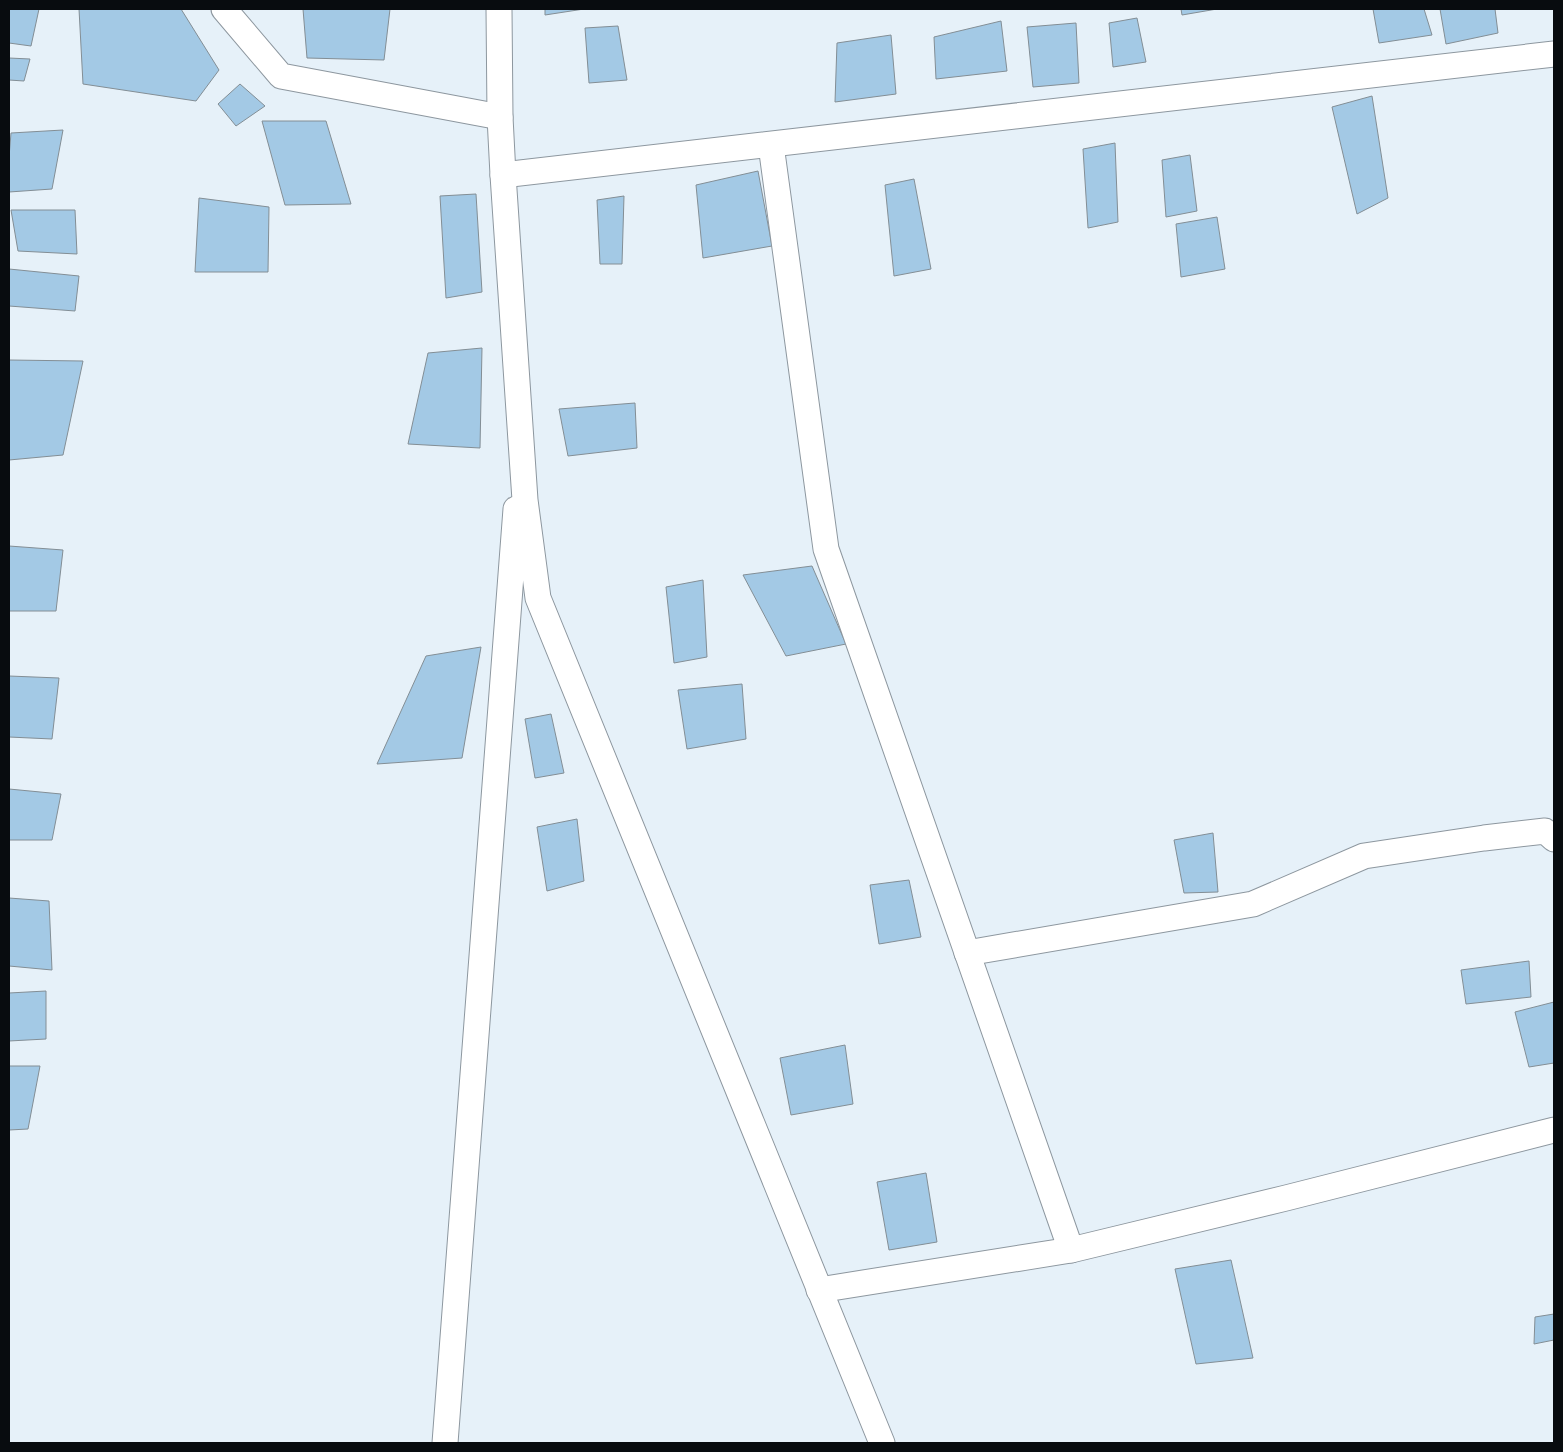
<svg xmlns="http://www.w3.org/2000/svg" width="1563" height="1452" font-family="'Nunito Sans',sans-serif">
<rect width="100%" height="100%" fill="#e6f1f9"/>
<g fill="#a3c9e5" stroke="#838e95">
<path d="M9,9H39L31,46L9,43Z"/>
<path d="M79,9H181L219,70L196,101L83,84Z"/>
<path d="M303,9H390L384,60L307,58Z"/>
<path d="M545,9H584L545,15Z"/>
<path d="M1181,9H1217L1182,15Z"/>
<path d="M1373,9H1424L1432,35L1379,43Z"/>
<path d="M1440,9H1495L1498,33L1446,44Z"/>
<path d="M1137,18L1146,62L1113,67L1109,23Z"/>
<path d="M1001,21L1007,71L936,79L934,37Z"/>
<path d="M1076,23L1079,83L1033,87L1027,27Z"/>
<path d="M618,26L627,80L589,83L585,28Z"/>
<path d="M891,35L896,94L835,102L837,43Z"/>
<path d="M9,58L30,59L24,81L9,80Z"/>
<path d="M240,84L265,106L236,126L218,104Z"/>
<path d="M1372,96L1388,198L1357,214L1332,107Z"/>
<path d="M262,121H326L351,204L285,205Z"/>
<path d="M63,130L52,189L9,192V157L11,133Z"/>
<path d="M1115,143L1118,222L1088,228L1083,149Z"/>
<path d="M1190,155L1197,211L1166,217L1162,160Z"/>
<path d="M758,171L772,246L703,258L696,185Z"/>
<path d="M914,179L931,269L894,276L885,185Z"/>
<path d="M476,194L482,292L446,298L440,196Z"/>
<path d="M624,196L622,264H600L597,200Z"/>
<path d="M199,198L269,207L268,272H195Z"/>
<path d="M11,210H75L77,254L18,251Z"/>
<path d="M1217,217L1225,269L1181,277L1176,224Z"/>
<path d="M9,269L79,276L75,311L9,306Z"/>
<path d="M482,348L480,448L408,444L428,353Z"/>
<path d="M9,360L83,361L63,455L9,460Z"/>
<path d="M635,403L637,448L568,456L559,409Z"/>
<path d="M9,546L63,550L56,611H9Z"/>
<path d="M812,566L846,644L786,656L743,575Z"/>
<path d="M703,580L707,657L674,663L666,587Z"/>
<path d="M481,647L462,758L377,764L426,656Z"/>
<path d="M9,676L59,678L52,739L9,737Z"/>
<path d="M742,684L746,739L687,749L678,690Z"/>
<path d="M551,714L564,773L535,778L525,719Z"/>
<path d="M9,789L61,794L52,840H9Z"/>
<path d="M577,819L584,881L547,891L537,827Z"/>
<path d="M1213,833L1218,892L1184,893L1174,840Z"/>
<path d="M909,880L921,937L879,944L870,885Z"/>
<path d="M9,898L49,901L52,970L9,966Z"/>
<path d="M1529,961L1531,997L1466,1004L1461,970Z"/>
<path d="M46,991V1039L9,1041V993Z"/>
<path d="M1554,1002V1063L1529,1067L1515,1012Z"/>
<path d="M845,1045L853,1104L791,1115L780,1058Z"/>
<path d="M9,1066H40L28,1129L9,1130Z"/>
<path d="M926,1173L937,1242L889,1250L877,1182Z"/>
<path d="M1231,1260L1253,1358L1196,1364L1175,1269Z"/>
<path d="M1554,1314V1340L1534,1344L1535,1317Z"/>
</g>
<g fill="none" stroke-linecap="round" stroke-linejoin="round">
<g stroke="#8d979f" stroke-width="27">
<g id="minor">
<path d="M224,9L281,76L500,117"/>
<path d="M499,9L500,117L503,175L525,500L538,598L882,1443"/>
<path d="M771,145L826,549L1071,1250"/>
<path d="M503,175L1554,54"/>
<path d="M967,953L1253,904L1364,856L1484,838L1545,831L1554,839"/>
<path d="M819,1290L1071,1250L1286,1198L1554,1130"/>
<path d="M445,1443L516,509"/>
</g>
</g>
<use href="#minor" stroke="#fff" stroke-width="25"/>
</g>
<rect width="1563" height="1452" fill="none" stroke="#080c0f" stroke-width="20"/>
</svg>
